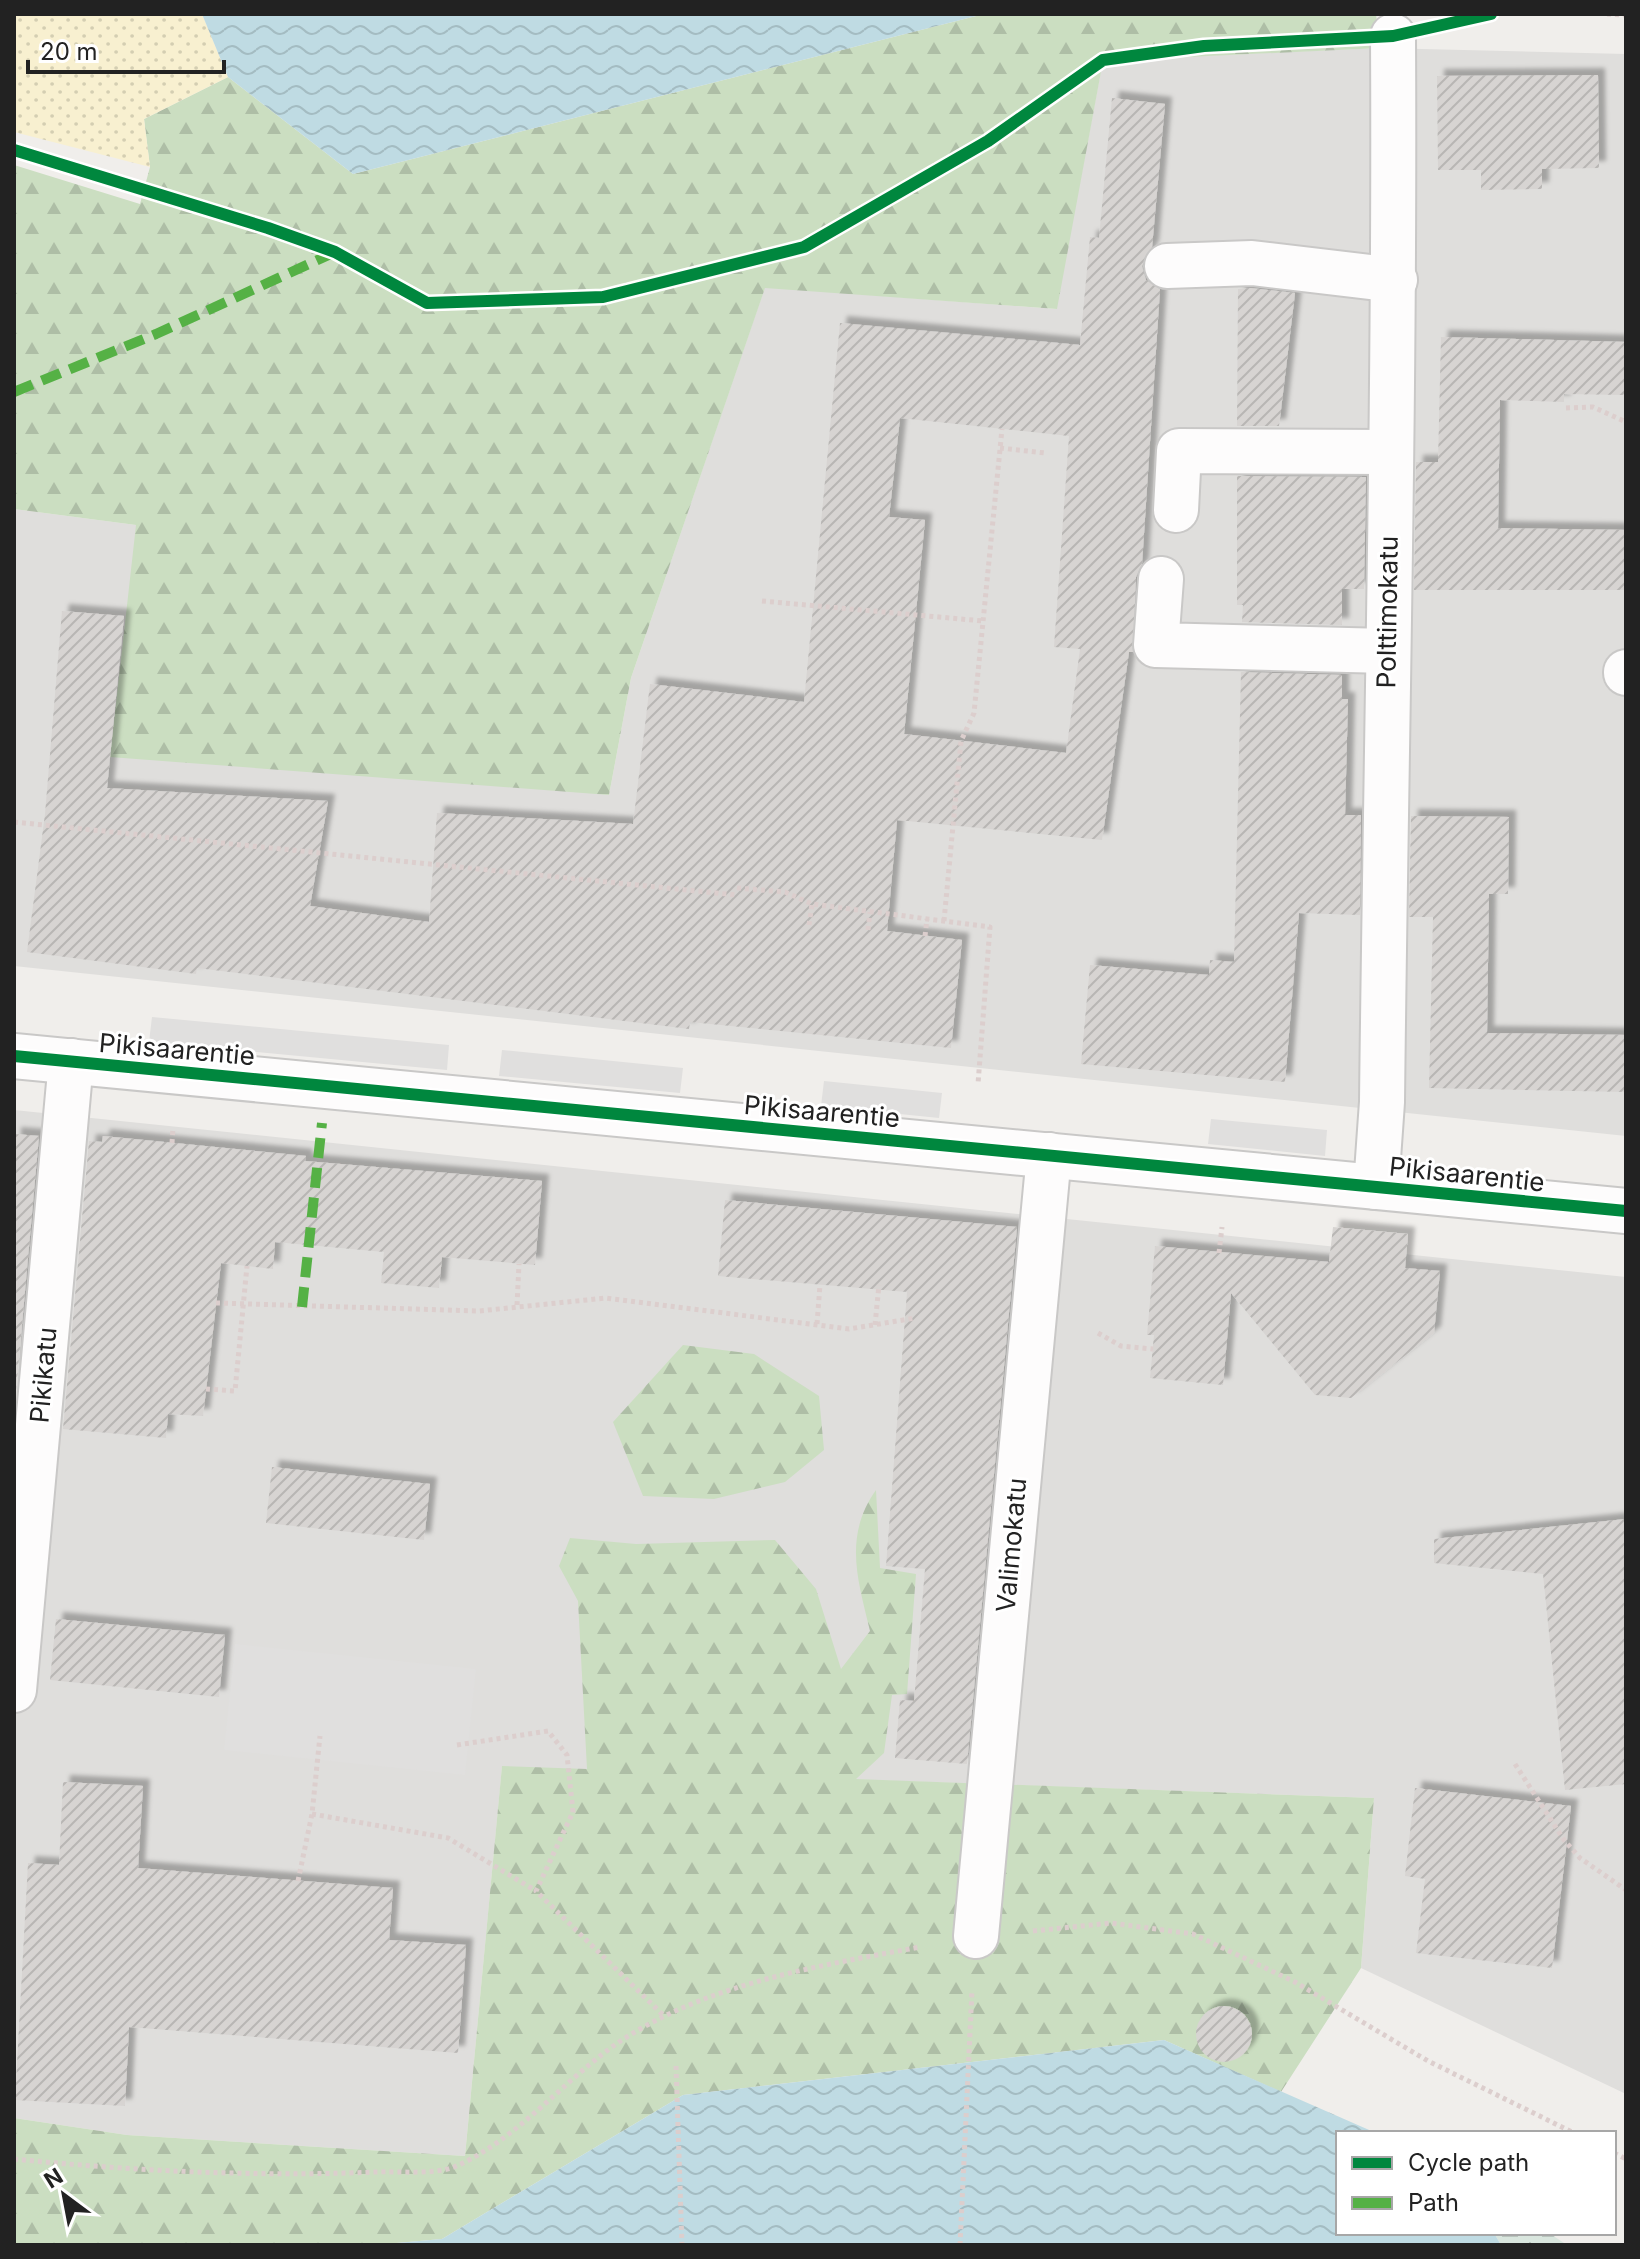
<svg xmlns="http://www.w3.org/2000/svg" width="1640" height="2259" font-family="Inter,sans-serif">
<defs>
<pattern id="forest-firs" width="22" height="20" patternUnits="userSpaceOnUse" patternTransform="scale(2)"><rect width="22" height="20" fill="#cbdec1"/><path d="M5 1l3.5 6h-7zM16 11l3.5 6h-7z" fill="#aebea6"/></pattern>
<pattern id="wetland-marsh" width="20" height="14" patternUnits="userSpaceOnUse" patternTransform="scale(2)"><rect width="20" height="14" fill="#d9e6de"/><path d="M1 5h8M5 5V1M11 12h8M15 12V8" fill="none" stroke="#bac5be"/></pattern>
<pattern id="sand-dots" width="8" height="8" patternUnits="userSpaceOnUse" patternTransform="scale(2)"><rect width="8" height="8" fill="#f8f0d0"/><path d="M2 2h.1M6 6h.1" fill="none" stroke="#d4ceb2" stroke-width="1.8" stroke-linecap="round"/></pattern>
<pattern id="water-waves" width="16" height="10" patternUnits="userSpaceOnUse" patternTransform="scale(2)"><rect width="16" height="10" fill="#bfdbe3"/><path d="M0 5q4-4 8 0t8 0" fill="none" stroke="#a4bcc2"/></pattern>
<pattern id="building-hatch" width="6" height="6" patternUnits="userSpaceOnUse" patternTransform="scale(2)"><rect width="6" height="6" fill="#d7d4d2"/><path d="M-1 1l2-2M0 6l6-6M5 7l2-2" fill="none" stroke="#b8b6b4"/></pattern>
<filter id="shadow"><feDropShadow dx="7" dy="-7" stdDeviation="2" flood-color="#0004"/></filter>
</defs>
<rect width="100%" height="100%" fill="#f0eeeb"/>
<g fill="#dfdedc">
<path d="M1380,48L1626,54V1136L14,966V509L136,525L609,795L631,678L765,287L1056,309L1103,60Z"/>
<path d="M14,1110L1626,1277V2094L1361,1968L1374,1798L502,1767L465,2156L127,2135L14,2118Z"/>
</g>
<g fill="url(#forest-firs)">
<path d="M984,14H1376L1380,48L1103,61L1057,309L765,288L631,678L609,795L110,757L136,525L14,509V165L140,204L150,167L144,119L228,77L353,174Z"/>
<path d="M683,1345L754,1354L819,1396L824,1450L785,1482L714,1499L643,1496L613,1422Z"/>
<path d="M876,1490L880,1568L916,1574L907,1694L892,1695L884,1753L856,1779L1374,1798L1361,1968L1281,2092L1164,2040L683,2095L442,2239L374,2245H14V2118L127,2135L465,2156L502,1766L587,1769L578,1601L559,1566L570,1538L636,1544L775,1540L816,1589L841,1669L870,1631C858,1580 843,1537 876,1490Z"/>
</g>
<path fill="url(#wetland-marsh)" d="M1494,2233H1549L1567,2245H1501Z"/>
<path fill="url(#sand-dots)" d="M14,14H202L228,77L144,119L150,167L14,132Z"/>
<g fill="#e0dfde">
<path d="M152,1017L449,1045L447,1070L149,1042Z"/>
<path d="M502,1050L683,1068L680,1093L499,1076Z"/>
<path d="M824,1081L942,1093L939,1118L821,1106Z"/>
<path d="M1211,1119L1327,1130L1325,1156L1208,1144Z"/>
<path d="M235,1644L476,1669L465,1775L224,1750Z"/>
</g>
<g fill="url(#water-waves)">
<path d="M202,14H984L353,174L228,77Z"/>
<path d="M1164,2040L1376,2133H1338V2233H1494L1501,2245H374L442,2239L683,2095Z"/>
</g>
<g fill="url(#building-hatch)" fill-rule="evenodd" filter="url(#shadow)">
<path d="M1598,75L1599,168L1542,169V189L1481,190V170H1438L1437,76Z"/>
<path d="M1112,98L1165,104L1152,247L1142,266L1146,280L1160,289L1142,564L1136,577L1133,652H1129L1102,840L897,820L887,931L962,940L951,1048L690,1022L689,1029L197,968L196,974L27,952L45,814L62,611L124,616L107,788L328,801L310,906L429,922L437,813L633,824L650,684L804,702L840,323L1080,345L1090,237L1099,238ZM900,418L1069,436L1054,647L1080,649L1066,753L904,734L925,520L889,517Z"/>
<path d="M1251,288L1295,293L1279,426H1237L1238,289Z"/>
<path d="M1441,337L1626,342L1624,395L1564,394V402L1500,400L1498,528L1626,530V590H1414L1416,462H1438Z"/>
<path d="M1237,476L1366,477L1364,589H1342V625L1242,622L1243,605H1237Z"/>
<path d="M1241,672L1342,675V699H1348L1345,815H1361L1360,915L1299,913L1285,1082L1081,1064L1090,965L1209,975L1210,960L1234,962Z"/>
<path d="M1411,816L1509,817L1508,894H1489L1487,1033L1626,1035V1092L1429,1088L1433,917H1409Z"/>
<path d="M14,1134L39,1136L14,1413Z"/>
<path d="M103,1136L306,1156L305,1161L542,1181L535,1265L442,1257L439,1288L381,1283L384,1252L275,1242L273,1269L221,1263L203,1416L168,1414L166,1438L63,1429L89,1141L102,1142Z"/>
<path d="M725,1200L1017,1227L967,1764L895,1758L900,1700L914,1701L925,1569L886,1566L907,1292L718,1276Z"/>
<path d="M1333,1227L1408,1234L1405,1268L1440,1271L1434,1333L1351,1398L1315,1395L1231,1293L1223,1385L1150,1378L1154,1335H1147L1155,1246L1329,1262Z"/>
<path d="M272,1467L430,1484L424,1540L266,1523Z"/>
<path d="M1626,1519V1784L1565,1790L1543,1574L1434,1563V1539Z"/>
<path d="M56,1619L225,1635L219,1697L50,1680Z"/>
<path d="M63,1782L143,1786L138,1868L393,1888L389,1940L466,1945L458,2053L129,2027L125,2106L15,2100L28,1863L59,1865Z"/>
<path d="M1415,1788L1571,1806L1552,1968L1416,1953L1425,1879L1405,1876Z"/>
<circle cx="1224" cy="2034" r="28"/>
</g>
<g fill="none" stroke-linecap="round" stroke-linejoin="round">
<g stroke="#c9c8c7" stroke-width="48">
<g id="minor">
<path d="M1167,266L1252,263L1395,280"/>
<path d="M1176,510L1179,451L1390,452"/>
<path d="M1161,579L1156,645L1387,651"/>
<path d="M1626,672V673"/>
<path d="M14,1056L1626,1211"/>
<path d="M1376,1187L1382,1102C1386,747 1395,391 1393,36"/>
<path d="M14,1690L71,1061"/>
<path d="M976,1936L1049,1155"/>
</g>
</g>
<g stroke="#dccecd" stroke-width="5" stroke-dasharray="4 4" stroke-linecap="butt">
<path d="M1607,14L1626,15"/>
<path d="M1447,24L1491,14"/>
<path d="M14,150L268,228L335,252L427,303L603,297L804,247L988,141L1103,60L1204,46L1338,39"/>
<path d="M1566,408L1593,407L1626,422"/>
<path d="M1000,448L1045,453"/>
<path d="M762,601L983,621"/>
<path d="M14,822L736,895"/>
<path d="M737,888L785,892L812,904L990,927L978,1084"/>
<path d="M944,921L961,741L974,713L1002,429"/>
<path d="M809,925L812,904"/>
<path d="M868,930L870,912"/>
<path d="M925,936L927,919"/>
<path d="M172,1143L173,1128"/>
<path d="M1219,1253L1222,1227"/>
<path d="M216,1303L479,1311L606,1298L849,1329L915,1318"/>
<path d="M517,1305L519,1264"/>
<path d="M817,1324L820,1285"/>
<path d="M875,1325L879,1285"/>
<path d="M1098,1333L1121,1346L1153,1349"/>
<path d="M206,1389L235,1391L247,1266"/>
<path d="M457,1745L548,1731L567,1755L573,1812L536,1891L663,2015"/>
<path d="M1515,1764L1564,1840L1580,1858L1626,1890"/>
<path d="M312,1814L448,1838L536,1891"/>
<path d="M298,1881L312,1814L320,1736"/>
<path d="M1033,1931L1111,1923L1193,1934L1295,1982L1428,2061L1574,2133"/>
<path d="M676,2066L682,2245"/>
<path d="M1614,2153L1626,2159"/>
<path d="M14,2159C134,2171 255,2177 376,2172C399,2171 433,2175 454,2167C518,2140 565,2078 622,2040C710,1983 818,1966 920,1947"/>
<path d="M960,2245L972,1990"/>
</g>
<use href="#minor" stroke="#fdfcfc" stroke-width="44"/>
<g stroke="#55b145" stroke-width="10" stroke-dasharray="20 10" stroke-linecap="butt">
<path d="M14,392L156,334L335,252"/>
<path d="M302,1307L322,1123"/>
</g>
<g stroke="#fff" stroke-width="17">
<g id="cycleway">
<path d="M14,150L268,228L335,252L427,303L603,297L804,247L988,141L1103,60L1204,46L1393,36L1491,14"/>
<path d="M14,1056L1626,1211"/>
</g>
</g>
<use href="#cycleway" stroke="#00873e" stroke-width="12"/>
</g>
<g text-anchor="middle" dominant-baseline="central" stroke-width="6" stroke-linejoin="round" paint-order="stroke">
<g font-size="26" fill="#222" stroke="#fff">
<text transform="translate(1387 612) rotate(-89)">Polttimokatu</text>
<text transform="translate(177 1049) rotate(5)">Pikisaarentie</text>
<text transform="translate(822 1111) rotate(5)">Pikisaarentie</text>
<text transform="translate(1467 1174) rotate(6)">Pikisaarentie</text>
<text transform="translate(43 1375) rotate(-85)">Pikikatu</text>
<text transform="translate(1011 1545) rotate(-85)">Valimokatu</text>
</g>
</g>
<rect width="1640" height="2259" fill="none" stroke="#222222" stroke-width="32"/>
<rect x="1336" y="2131" width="280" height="104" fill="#ffffff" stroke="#a7a7a7" stroke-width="2"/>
<rect x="1352" y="2157" width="40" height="12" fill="#00873e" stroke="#a7a7a7" stroke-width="2"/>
<text x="1408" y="2171" font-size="24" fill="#222222">Cycle path</text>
<rect x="1352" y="2197" width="40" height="12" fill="#55b145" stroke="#a7a7a7" stroke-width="2"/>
<text x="1408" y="2211" font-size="24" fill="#222222">Path</text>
<g transform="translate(64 2195) rotate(328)" stroke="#ffffff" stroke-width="6" paint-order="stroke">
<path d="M0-6L14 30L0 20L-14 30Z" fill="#222222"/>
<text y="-12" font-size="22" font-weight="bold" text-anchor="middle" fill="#222222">N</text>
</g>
<path d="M28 60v12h196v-12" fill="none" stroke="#222222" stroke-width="4"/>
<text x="40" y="60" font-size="24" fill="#222222" stroke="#ffffff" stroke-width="6" paint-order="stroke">20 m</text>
</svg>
